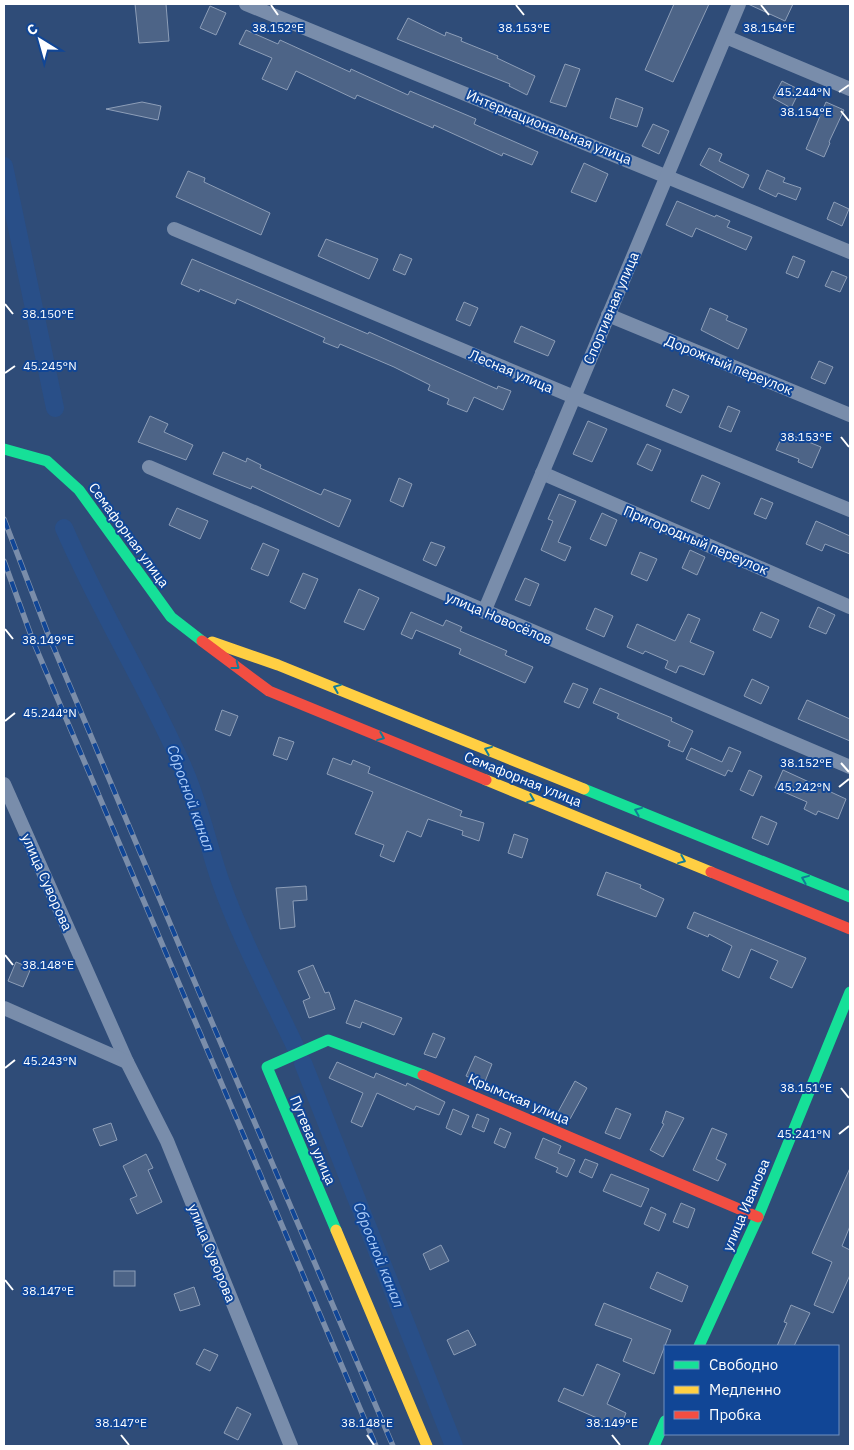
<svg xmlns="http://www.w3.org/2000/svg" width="854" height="1450" font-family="'IBM Plex Sans',sans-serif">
<rect width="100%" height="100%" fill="#2f4c78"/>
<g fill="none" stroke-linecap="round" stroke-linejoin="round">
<g stroke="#294f88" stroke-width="18">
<path d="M4,166L55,408"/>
<path d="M64,528C99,609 146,684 182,765C199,802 207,842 220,880C240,937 269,991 295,1046"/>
<path d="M303,1063L454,1446"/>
</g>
</g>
<g fill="#4d6487" stroke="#8d9eb8">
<path d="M135,4H166L169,41L139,43Z"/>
<path d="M674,4H709L673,82L645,70Z"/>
<path d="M748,4H793L785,21Z"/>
<path d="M210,6L226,13L216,35L200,28Z"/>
<path d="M408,18L445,36L446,32L462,38L461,41L498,56L497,58L535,76L527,95L509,86L510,84L397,39Z"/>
<path d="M246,30L278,44L280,40L350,72L351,69L408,95L410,91L476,119L474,124L538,152L532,165L503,153L502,156L434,125L433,128L357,95L355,99L296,71L287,90L262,79L272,58L239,44Z"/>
<path d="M565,64L580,69L566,107L550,102Z"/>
<path d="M782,81L800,90L791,108L773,98Z"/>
<path d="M616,98L643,108L637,127L610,118Z"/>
<path d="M142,102L161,106L158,120L106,109Z"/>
<path d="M826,102L844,110L829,142L830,143L824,157L806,149Z"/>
<path d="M653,124L669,131L659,154L642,146Z"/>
<path d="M709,148L722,154L719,161L749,175L743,188L700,165Z"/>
<path d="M584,163L608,174L596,202L571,192Z"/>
<path d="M767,170L785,178L783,182L801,188L796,200L778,193L776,197L759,189Z"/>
<path d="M188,171L205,178L204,182L270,213L261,235L176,197Z"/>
<path d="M677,201L715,217L716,215L730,221L727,227L752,237L746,250L696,228L692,237L666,225Z"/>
<path d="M834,202L849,209L842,226L827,219Z"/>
<path d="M326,239L378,259L369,279L318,256Z"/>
<path d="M400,254L412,259L405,275L393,270Z"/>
<path d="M793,256L805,261L798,278L786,273Z"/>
<path d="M192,259L368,334L369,332L497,389L498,386L511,391L503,410L474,397L467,412L447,404L449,399L428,390L430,385L394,367L340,344L338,348L323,342L325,338L237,299L235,304L200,289L199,292L181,284Z"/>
<path d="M832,271L847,277L840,292L825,286Z"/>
<path d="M464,302L478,308L470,326L456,320Z"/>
<path d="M710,308L728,316L726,320L747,329L738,349L701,330Z"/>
<path d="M521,326L555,341L548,356L514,342Z"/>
<path d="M819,361L833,367L825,384L811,378Z"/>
<path d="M673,389L689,396L681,413L666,406Z"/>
<path d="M728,406L740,411L731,432L719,427Z"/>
<path d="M150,416L168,424L164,432L193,445L186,460L138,442Z"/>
<path d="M588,421L607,429L592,462L573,454Z"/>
<path d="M784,432L821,447L812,468L798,462L799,459L776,450Z"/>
<path d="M647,444L661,450L652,471L637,464Z"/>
<path d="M223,452L246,462L247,458L261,465L260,468L321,495L324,489L351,500L339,527L252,486L251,489L213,474Z"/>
<path d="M702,475L720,483L709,509L691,501Z"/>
<path d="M399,478L412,484L403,507L390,501Z"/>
<path d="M559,494L576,501L558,542L571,547L565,561L541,550L553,521L548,519Z"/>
<path d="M761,498L773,503L766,519L754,514Z"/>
<path d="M177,508L208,521L200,539L169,525Z"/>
<path d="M602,513L617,520L606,546L590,539Z"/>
<path d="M816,521L850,536V554L825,544L822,551L806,544Z"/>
<path d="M431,542L445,547L436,566L423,560Z"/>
<path d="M263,543L279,550L268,576L251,569Z"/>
<path d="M690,550L705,557L697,575L682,568Z"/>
<path d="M640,552L657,559L647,581L631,574Z"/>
<path d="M303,573L318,579L305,609L290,602Z"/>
<path d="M525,578L539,584L530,606L515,600Z"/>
<path d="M359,589L379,598L364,630L344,622Z"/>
<path d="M818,607L835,615L826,634L809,627Z"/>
<path d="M595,608L613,616L604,637L586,629Z"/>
<path d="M411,612L443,626L446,620L462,627L460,631L507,651L505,655L533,667L525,683L459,654L461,649L416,630L412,639L401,634Z"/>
<path d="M761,612L779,620L771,638L753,630Z"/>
<path d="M688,614L700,619L690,642L714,652L704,675L682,666H679L676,673L665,668L668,661L645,651L643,654L627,647L637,624L675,641Z"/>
<path d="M752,679L769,687L761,704L744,696Z"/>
<path d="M573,683L588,689L579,708L564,702Z"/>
<path d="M600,688L672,718L671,721L693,731L683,752L668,746L670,741L617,718L619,714L593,703Z"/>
<path d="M807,700L850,719V741L798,719Z"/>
<path d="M222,710L238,716L230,736L215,730Z"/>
<path d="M279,737L294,742L287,760L273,755Z"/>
<path d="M729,747L741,752L732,772L728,770L725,776L686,759L691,748L722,762Z"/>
<path d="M333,758L351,765L353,760L370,767L368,773L462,811L460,816L484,823L479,841L462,835L463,831L428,819L421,837L407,831L394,862L380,856L384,845L355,834L373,792L327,774Z"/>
<path d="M749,770L762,776L753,796L740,790Z"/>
<path d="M783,770L846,799L838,819L818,811L816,815L804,809L807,802L775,788Z"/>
<path d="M761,816L777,823L768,845L752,838Z"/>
<path d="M514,834L528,839L522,858L508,853Z"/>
<path d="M606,872L641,885L640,888L664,899L656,917L597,895Z"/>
<path d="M306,886L307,900L293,901L295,927L280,929L276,888Z"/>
<path d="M694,912L806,958L792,988L770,978L778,961L751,949L739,978L722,970L732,946L709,934L708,937L687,928Z"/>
<path d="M16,962L31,968L23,987L8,981Z"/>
<path d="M313,965L325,993L329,992L335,1009L309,1018L303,1001L310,998L298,971Z"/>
<path d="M355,1000L402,1018L394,1035L362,1022L360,1028L346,1023Z"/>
<path d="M433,1033L445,1038L436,1058L424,1054Z"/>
<path d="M475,1056L492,1064L484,1084L466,1076Z"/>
<path d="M337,1062L374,1078L376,1073L406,1086L407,1083L445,1102L439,1115L416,1106L414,1110L377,1093L362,1127L351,1122L363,1093L329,1078Z"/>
<path d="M575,1081L587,1088L570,1119L558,1112Z"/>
<path d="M616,1108L631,1114L620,1139L605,1133Z"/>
<path d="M453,1109L469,1116L461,1135L446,1128Z"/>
<path d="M666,1111L684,1118L663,1157L650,1150L664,1124L662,1123Z"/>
<path d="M477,1114L489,1119L484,1132L472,1127Z"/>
<path d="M111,1123L117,1140L100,1146L93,1129Z"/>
<path d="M500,1128L511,1133L505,1148L494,1143Z"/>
<path d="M712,1128L727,1134L716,1159L726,1164L718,1181L693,1170Z"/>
<path d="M543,1138L561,1146L558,1153L575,1160L567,1177L556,1172L558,1168L535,1158Z"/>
<path d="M146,1154L153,1168L148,1170L162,1202L137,1214L130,1199L137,1196L123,1166Z"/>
<path d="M585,1159L598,1164L592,1178L579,1172Z"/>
<path d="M850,1168V1226L842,1246L850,1250V1275L833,1313L814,1305L832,1262L812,1253Z"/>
<path d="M611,1174L649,1189L641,1207L603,1191Z"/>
<path d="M681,1203L695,1209L688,1228L673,1222Z"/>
<path d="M651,1207L666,1214L659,1231L644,1224Z"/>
<path d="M441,1245L449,1261L430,1270L423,1254Z"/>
<rect x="114" y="1271" width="21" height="15"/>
<path d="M657,1272L688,1286L682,1302L650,1288Z"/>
<path d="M194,1287L200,1305L180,1311L174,1294Z"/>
<path d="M604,1303L671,1330L654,1374L623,1361L632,1339L595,1325Z"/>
<path d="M791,1305L810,1313L794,1346H777L787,1323L784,1322Z"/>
<path d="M468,1330L476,1345L454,1355L447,1340Z"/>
<path d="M204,1349L218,1355L210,1371L196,1364Z"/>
<path d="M597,1364L620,1374L607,1404L626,1413L620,1428L558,1401L564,1388L583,1396Z"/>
<path d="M237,1407L251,1414L238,1440L224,1433Z"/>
</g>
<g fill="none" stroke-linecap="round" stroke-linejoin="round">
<g stroke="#798dab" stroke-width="14">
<path d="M246,4L850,252"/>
<path d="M726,37L850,89"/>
<path d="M174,229L574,397L850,510"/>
<path d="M608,315L850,415"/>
<path d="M149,467L850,767"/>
<path d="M542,473L850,607"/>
<path d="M484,612L739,4"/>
<path d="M4,784L127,1062L167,1141L291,1446"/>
<path d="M4,1008L127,1062"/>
</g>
<g stroke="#16e098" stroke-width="11">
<path d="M4,449L47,461L79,490L171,617L202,641"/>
<path d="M584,789L850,897"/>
<path d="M336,1230L267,1067L328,1040L423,1075"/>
<path d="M699,1346L758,1217L850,992"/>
<path d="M654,1446L665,1421"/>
</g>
<g stroke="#ffcf43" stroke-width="11">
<path d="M212,642L278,665L584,789"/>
<path d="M486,780L711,872"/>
<path d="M336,1230L427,1446"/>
</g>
<g stroke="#f24e42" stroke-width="11">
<path d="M202,641L269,691L486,780"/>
<path d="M711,872L850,929"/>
<path d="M423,1075L758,1217"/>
</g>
<g stroke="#7a8daa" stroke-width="5.5">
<g id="rail">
<path d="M4,519L48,634L196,985L393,1446"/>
<path d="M4,561L33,641L376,1446"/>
</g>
</g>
<use href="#rail" stroke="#114696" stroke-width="4" stroke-dasharray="11" stroke-linecap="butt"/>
</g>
<defs><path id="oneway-chevron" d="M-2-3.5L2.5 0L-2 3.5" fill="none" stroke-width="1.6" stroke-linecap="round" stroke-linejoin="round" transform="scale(1.25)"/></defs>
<g stroke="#137c97">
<use href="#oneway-chevron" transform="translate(236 666) rotate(37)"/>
<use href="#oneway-chevron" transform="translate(337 688) rotate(-158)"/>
<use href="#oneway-chevron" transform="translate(381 737) rotate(22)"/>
<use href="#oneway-chevron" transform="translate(488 750) rotate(-158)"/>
<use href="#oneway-chevron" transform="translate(531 799) rotate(22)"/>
<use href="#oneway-chevron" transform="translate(638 811) rotate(-158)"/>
<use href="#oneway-chevron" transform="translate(682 860) rotate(22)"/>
<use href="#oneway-chevron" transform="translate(805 879) rotate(-158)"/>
</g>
<path fill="none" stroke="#fff" stroke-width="2" d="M271,5L278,15M516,5L524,15M761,5L769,15M839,92L849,85M841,111L849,121M5,304L13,314M5,373L15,366M841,437L849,447M5,629L13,639M5,721L15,713M841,763L849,772M839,787L849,779M5,955L13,965M5,1068L15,1060M841,1088L849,1098M839,1134L849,1126M5,1280L13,1290M121,1435L129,1445M367,1435L374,1445M612,1435L620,1445"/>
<g text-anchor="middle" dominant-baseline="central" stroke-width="4" stroke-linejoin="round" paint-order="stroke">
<g font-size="14" fill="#fff" stroke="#114696">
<text transform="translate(549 127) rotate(22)">Интернациональная улица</text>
<text transform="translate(611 308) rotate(-67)">Спортивная улица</text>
<text transform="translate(729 365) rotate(22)">Дорожный переулок</text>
<text transform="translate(511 371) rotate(23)">Лесная улица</text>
<text transform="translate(129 535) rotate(54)">Семафорная улица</text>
<text transform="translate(696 540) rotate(23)">Пригородный переулок</text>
<text transform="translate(499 618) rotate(23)">улица Новосёлов</text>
<text transform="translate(523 779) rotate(22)">Семафорная улица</text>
<text transform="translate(47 882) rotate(66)">улица Суворова</text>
<text transform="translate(519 1099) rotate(23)">Крымская улица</text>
<text transform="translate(313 1140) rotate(67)">Путевая улица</text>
<text transform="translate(746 1205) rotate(-67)">улица Иванова</text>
<text transform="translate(212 1253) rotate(68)">улица Суворова</text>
</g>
<g font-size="15" font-style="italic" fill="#aecefa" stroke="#114696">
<text transform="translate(191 798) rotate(70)">Сбросной канал</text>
<text transform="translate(379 1255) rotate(68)">Сбросной канал</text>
</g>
</g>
<g font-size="12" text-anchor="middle" fill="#fff" stroke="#114696" stroke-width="4" stroke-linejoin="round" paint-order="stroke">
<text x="278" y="32">38.152°E</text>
<text x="524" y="32">38.153°E</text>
<text x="769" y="32">38.154°E</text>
<text x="804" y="96">45.244°N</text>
<text x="806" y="116">38.154°E</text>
<text x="48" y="318">38.150°E</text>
<text x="50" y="370">45.245°N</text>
<text x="806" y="441">38.153°E</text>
<text x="48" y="644">38.149°E</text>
<text x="50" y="717">45.244°N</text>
<text x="806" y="767">38.152°E</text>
<text x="804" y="791">45.242°N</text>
<text x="48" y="969">38.148°E</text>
<text x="50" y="1065">45.243°N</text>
<text x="806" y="1092">38.151°E</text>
<text x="804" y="1138">45.241°N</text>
<text x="48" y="1295">38.147°E</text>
<text x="121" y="1427">38.147°E</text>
<text x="367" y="1427">38.148°E</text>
<text x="612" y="1427">38.149°E</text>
</g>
<rect width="854" height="1450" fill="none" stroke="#ffffff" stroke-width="10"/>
<rect x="664" y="1345" width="175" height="90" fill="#114696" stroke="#7090c0"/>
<rect x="674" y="1361" width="25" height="8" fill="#16e098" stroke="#7090c0"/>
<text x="709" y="1370" font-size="15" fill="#ffffff">Свободно</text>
<rect x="674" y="1386" width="25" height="8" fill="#ffcf43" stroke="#7090c0"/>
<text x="709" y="1395" font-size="15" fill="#ffffff">Медленно</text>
<rect x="674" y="1411" width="25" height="8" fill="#f24e42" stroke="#7090c0"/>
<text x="709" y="1420" font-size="15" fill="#ffffff">Пробка</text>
<g transform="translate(40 40) rotate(323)" stroke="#114696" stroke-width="4" paint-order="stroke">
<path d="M0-4L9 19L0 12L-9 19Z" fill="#ffffff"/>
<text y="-8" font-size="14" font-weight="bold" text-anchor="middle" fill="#ffffff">С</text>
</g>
</svg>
